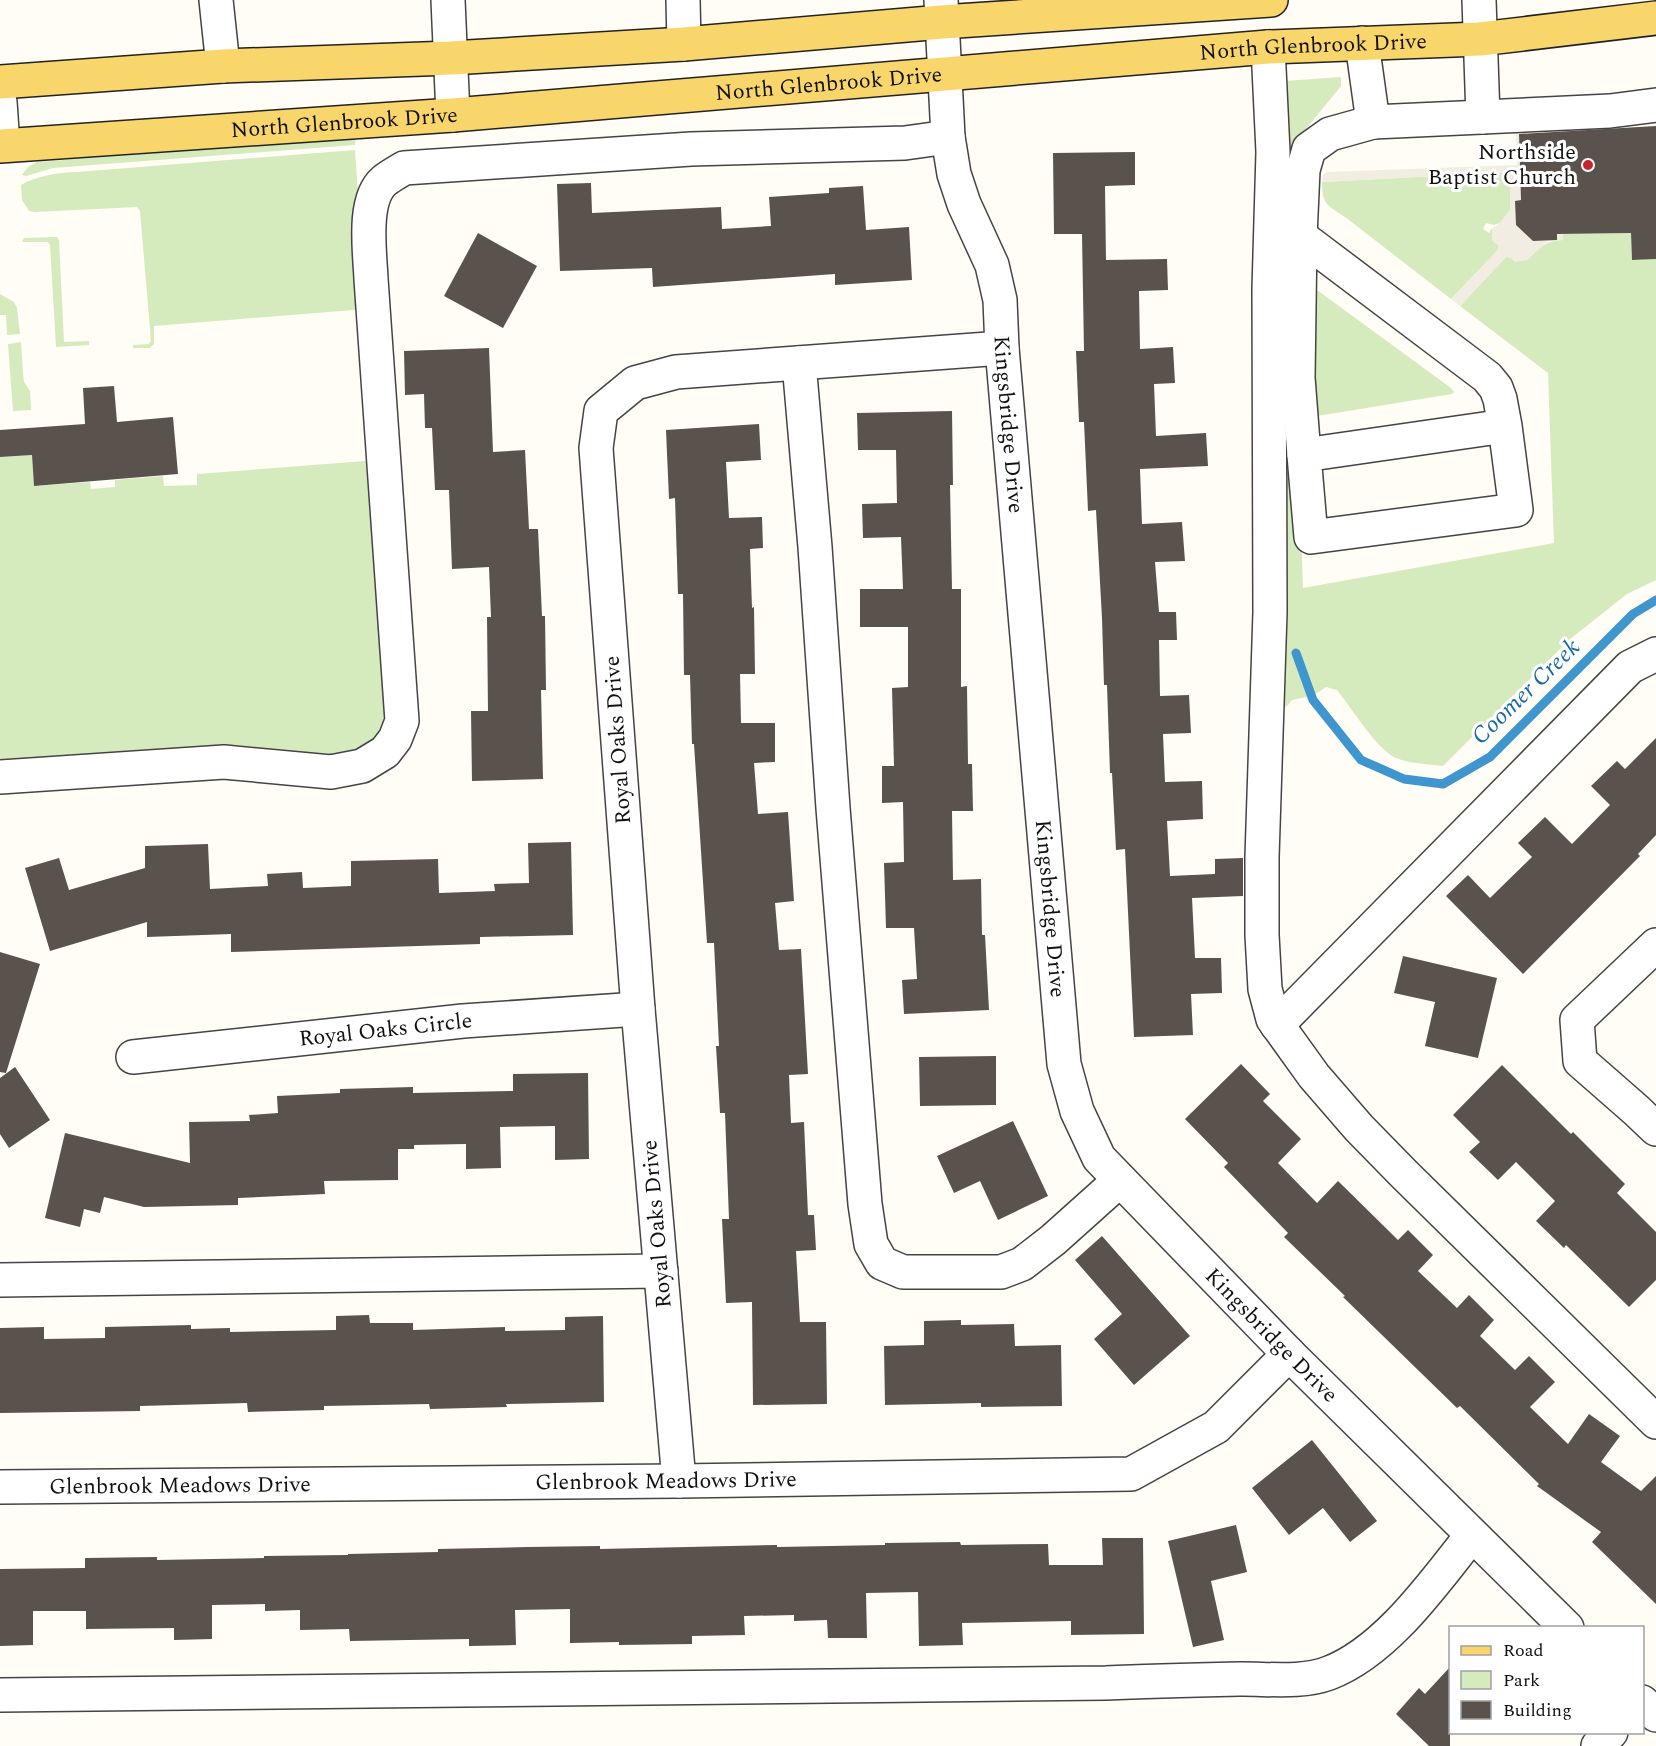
<svg xmlns="http://www.w3.org/2000/svg" width="1656" height="1746" font-family="Spectral,serif">
<rect width="100%" height="100%" fill="#fffdf5"/>
<g fill="#d5ebbd">
<path d="M1341,77V86L1288,151L1303,588L1554,543L1548,373L1460,306L1506,257L1527,260C1540,248 1544,241 1563,240V234L1631,233L1632,260L1656,259V580L1627,594L1569,640L1443,766C1428,764 1410,764 1396,758C1376,749 1351,707 1337,690L1326,687L1314,695L1292,700L1288,705L1280,710L1285,81Z"/>
<path d="M356,138L355,145L53,168L26,176L22,175L28,167L37,162Z"/>
<path d="M355,150L366,309L154,326V344L150,348H133V345L149,344L151,341L140,211L137,207L35,212L29,211L22,200L21,185C36,176 60,172 77,172Z"/>
<path d="M1510,172V210L1500,223L1494,225L1486,223L1483,229L1489,233L1492,228V240L1499,246L1497,251L1451,299L1345,217C1327,205 1322,204 1322,182Z"/>
<path d="M57,237L59,240L64,342L89,341V345L56,347L50,245L48,242H22L24,238Z"/>
<path d="M1317,290L1451,388L1454,392L1452,394L1317,416L1313,403L1314,294Z"/>
<path d="M0,294L14,302L17,308L20,334L7,335L6,315H0Z"/>
<path d="M21,342L23,374L24,382L30,391L31,410L13,411L8,344Z"/>
<path d="M32,455L34,486L90,482L91,489L115,487V480L163,476L164,486L197,485V474L378,460L393,716L366,756L0,772V457Z"/>
</g>
<path fill="#f1ede2" d="M1516,130H1519L1521,200L1515,201L1516,225L1533,241L1557,240V234H1563V240L1550,241L1544,244L1527,260L1515,262L1510,257H1506L1460,306L1451,299L1497,251L1499,246L1492,240V228L1500,223L1510,210V172L1322,182L1323,175L1327,172L1517,165Z"/>
<g fill="none" stroke-linecap="round" stroke-linejoin="round">
<path stroke="#3f96cf" stroke-width="9" d="M1296,653L1313,700L1361,760L1404,779L1443,784L1490,757L1633,614L1656,600"/>
</g>
<g fill="#5a524d">
<path d="M1656,126V259L1632,260L1631,233L1557,234V240L1533,241L1516,225L1515,201L1521,200L1519,134Z"/>
<path d="M1135,152V185L1105,186L1106,260L1167,259L1168,290L1139,291L1140,349L1173,347L1175,383L1154,384L1156,436L1206,433L1208,466L1140,469L1142,524L1182,522L1185,561L1155,562L1159,612H1176L1177,640H1159L1160,696L1189,695L1191,733L1163,734L1165,782L1202,781L1203,819L1167,821L1170,876L1215,874V859L1243,858V896L1192,898L1195,958H1221L1222,993L1191,994L1193,1035L1134,1037L1125,849L1116,850L1112,773H1110L1107,685H1104L1102,618L1096,510L1088,511L1084,422H1079L1076,351H1084L1082,234H1054L1053,153Z"/>
<path d="M591,183L592,213L721,207L722,229L771,226L769,197L829,193V188L863,186L866,230L909,227L912,280L835,285V274L653,287L652,268L560,271L557,184Z"/>
<path d="M478,233L537,266L503,328L444,296Z"/>
<path d="M489,348L493,452L525,450L529,529H538L542,616H545L546,690H541L543,779L472,781L471,711H488L487,617H491L489,567L452,569L449,490H435L432,428H425L424,394L405,395L404,351Z"/>
<path d="M114,386L117,422L173,417L178,474L34,486L32,455L0,457V430L85,424L83,388Z"/>
<path d="M952,411L953,485H950L952,589H961V687L967,686L968,764H972L973,811H952L953,880L981,879L982,935H985L989,1010L904,1014L902,980L917,979L914,928H886L884,863L904,862L903,802L882,803V766H894L892,688L908,687V627H860V589H903L901,537L863,538L862,504L897,503L896,450H858L857,413Z"/>
<path d="M759,424L761,460L726,462L729,518L762,517L763,548L750,549L752,608L754,607L755,674H740L741,723H775V762L754,763L758,814L788,812L794,901L775,903L779,950L801,949L808,1074L789,1075L791,1123L804,1122L808,1215H814L816,1250L796,1251L800,1322H826L827,1404L753,1405L752,1302L726,1303L722,1219H729L725,1113H720L716,1046H719L714,943H707L694,744H692L690,675H684L683,594H678L675,498L669,499L666,430Z"/>
<path d="M1656,738V835L1638,854L1640,856L1523,974L1446,896L1468,875L1490,898L1532,857L1518,843L1545,817L1572,844L1610,805L1591,786L1617,761L1625,769Z"/>
<path d="M571,842L573,935L480,937V944L231,952V934L147,937V922L50,951L25,868L59,858L69,890L145,868V846L208,844L210,889L268,886L267,874L302,872L303,888L351,886V861L438,859L439,893L495,891L494,884L529,883L528,843Z"/>
<path d="M0,952L40,964L6,1073L0,1072Z"/>
<path d="M1403,956L1497,978L1478,1058L1425,1046L1435,1002L1394,993Z"/>
<path d="M996,1056V1105L920,1106L919,1057Z"/>
<path d="M1241,1064L1270,1094L1263,1101L1301,1139L1278,1163L1317,1203L1338,1181L1398,1240L1408,1230L1433,1255L1418,1271L1457,1308L1469,1295L1494,1320L1480,1336L1515,1370L1529,1356L1555,1382L1530,1407L1568,1444L1589,1414L1620,1436L1601,1462L1641,1491L1656,1476V1604L1592,1542L1601,1532L1537,1486L1539,1484L1460,1406L1457,1408L1343,1297L1345,1296L1284,1237L1288,1233L1224,1167L1228,1163L1185,1119Z"/>
<path d="M1502,1065L1571,1134L1573,1132L1625,1184L1617,1193L1656,1232V1280L1629,1307L1566,1245L1564,1248L1536,1221L1555,1201L1516,1162L1498,1180L1469,1152L1480,1142L1453,1115Z"/>
<path d="M15,1067L50,1120L9,1148L0,1134V1078Z"/>
<path d="M588,1073L589,1159L555,1160V1126L500,1127L501,1168L466,1169V1144L414,1145V1149H398V1180L324,1181L325,1194L238,1198V1205L144,1207L104,1197L100,1213L84,1209L80,1227L45,1218L65,1133L190,1163L189,1122L250,1121L249,1115L278,1113L277,1096L340,1093V1089L413,1087V1093L513,1091V1074Z"/>
<path d="M1013,1121L1048,1196L998,1220L980,1181L954,1193L937,1156Z"/>
<path d="M1102,1236L1190,1336L1134,1385L1094,1339L1122,1314L1075,1260Z"/>
<path d="M369,1315L370,1323H413V1330L505,1327V1331L565,1330V1317L603,1316L604,1402L506,1404L507,1407L430,1409L429,1404L324,1406V1410L248,1412L247,1403L140,1406V1411L0,1413V1328L44,1327V1339L105,1338V1327L191,1325V1329L230,1328V1332L336,1330V1316Z"/>
<path d="M961,1320V1325L1014,1324L1015,1346L1061,1345L1062,1406L981,1407V1403L885,1405L884,1346L924,1345V1321Z"/>
<path d="M1312,1440L1377,1521L1350,1542L1323,1508L1289,1535L1252,1488Z"/>
<path d="M1236,1525L1247,1572L1211,1581L1224,1640L1193,1647L1168,1541Z"/>
<path d="M1102,1538H1143L1144,1634L1071,1635V1621L962,1623L963,1645L919,1646L918,1592L866,1593L867,1638H828L827,1620L794,1621V1615L744,1616L745,1635L692,1636V1644L619,1645V1642L570,1643V1609L515,1610L516,1645L469,1646V1639L350,1641L349,1629L300,1630V1610L265,1611V1604L212,1605V1639L174,1640V1628L86,1629V1611H33V1645L0,1646V1569L85,1568V1558L157,1557V1560L264,1558V1556L348,1555V1554L438,1552V1549L527,1547L600,1546V1549L777,1545V1547L885,1545V1543L960,1542L961,1545L1048,1544L1049,1565H1103Z"/>
<path d="M1450,1667V1746H1429L1396,1714L1419,1688L1425,1694Z"/>
</g>
<g fill="none" stroke-linecap="round" stroke-linejoin="round">
<g stroke="#444" stroke-width="36">
<g id="minor">
<path d="M216,0L223,66"/>
<path d="M448,0L453,115"/>
<path d="M683,0L684,44"/>
<path id="s1" d="M941,0L948,137L954,174L964,204L992,265L1000,300L1002,348L1064,1064L1077,1111L1099,1158L1289,1354L1567,1628"/>
<path d="M1479,0L1483,117"/>
<path d="M1362,43L1373,122L1610,111L1656,105"/>
<path d="M1268,47L1273,152L1269,289L1270,612L1262,857V935L1265,989L1273,1019L1314,1076L1359,1128L1404,1174L1656,1422"/>
<path d="M0,102L3,145"/>
<path d="M1300,236L1487,377L1496,388L1500,399L1505,426L1516,510L1311,537L1304,455L1505,426"/>
<path d="M799,363L815,547L833,808L865,1204L871,1244L882,1263L903,1272H1001L1022,1264L1053,1240L1120,1180"/>
<path d="M1304,455L1298,378L1300,236L1303,170L1309,149L1330,134L1373,122"/>
<path d="M0,777L224,762L331,772L362,766L385,752L395,739L402,721L371,279C370,253 362,200 384,181C390,176 398,172 404,168L691,149L905,143L948,137"/>
<path d="M1656,945L1577,1020L1580,1061L1636,1110L1656,1129"/>
<path d="M1277,1025L1630,667L1656,654"/>
<path id="s2" d="M133,1057L463,1021L638,1009"/>
<path d="M0,1280L661,1271"/>
<path d="M679,1481L638,1009L596,448L601,411L635,383L676,372L1002,348"/>
<path id="s3" d="M0,1487L679,1481L1131,1474L1216,1427L1289,1354"/>
<path d="M0,1695L1106,1683C1152,1681 1198,1680 1243,1679C1271,1679 1303,1683 1329,1673C1387,1651 1435,1581 1472,1535"/>
<path d="M1642,1702L1656,1715"/>
<path d="M1598,1746L1611,1732"/>
</g>
</g>
<g stroke="#222" stroke-width="36">
<g id="major">
<path d="M0,82L223,66L451,58L684,44L942,22L1271,0"/>
<path id="s4" d="M0,146L453,115L1268,47L1480,39L1656,18"/>
</g>
</g>
<use href="#minor" stroke="#fff" stroke-width="33"/>
<use href="#major" stroke="#f9d66b" stroke-width="33"/>
</g>
<circle fill="#c4262e" stroke="#fff" stroke-width="2" cx="1588" cy="165" r="6"/>
<g text-anchor="middle" dominant-baseline="central" stroke-width="6" stroke-linejoin="round" paint-order="stroke">
<g font-size="22" fill="#111" stroke="#fff">
<text stroke="none"><textPath href="#s4" startOffset="1317">North Glenbrook Drive</textPath></text>
<text stroke="none"><textPath href="#s4" startOffset="831">North Glenbrook Drive</textPath></text>
<text stroke="none"><textPath href="#s4" startOffset="345">North Glenbrook Drive</textPath></text>
<text stroke="none"><textPath href="#s1" startOffset="434">Kingsbridge Drive</textPath></text>
<text transform="translate(618 740) rotate(-94)">Royal Oaks Drive</text>
<text stroke="none"><textPath href="#s1" startOffset="920">Kingsbridge Drive</textPath></text>
<text stroke="none"><textPath href="#s2" startOffset="254">Royal Oaks Circle</textPath></text>
<text transform="translate(657 1224) rotate(-95)">Royal Oaks Drive</text>
<text stroke="none"><textPath href="#s1" startOffset="1424">Kingsbridge Drive</textPath></text>
<text stroke="none"><textPath href="#s3" startOffset="666">Glenbrook Meadows Drive</textPath></text>
<text stroke="none"><textPath href="#s3" startOffset="180">Glenbrook Meadows Drive</textPath></text>
</g>
<g font-size="22" fill="#111" stroke="#fff" text-anchor="end">
<text x="1576" y="152">Northside<tspan x="1576" dy="25">Baptist Church</tspan></text>
</g>
<g font-size="24" font-style="italic" fill="#1768a6" stroke="#fff">
<text transform="translate(1526 692) rotate(-44)">Coomer Creek</text>
</g>
</g>
<rect x="1449" y="1626" width="195" height="108" fill="#ffffff" stroke="#a0a0a0" stroke-width="1.5"/>
<rect x="1461" y="1646" width="30" height="9" fill="#f9d66b" stroke="#a0a0a0" stroke-width="1.5"/>
<text x="1503" y="1656" font-size="18" fill="#111111">Road</text>
<rect x="1461" y="1671" width="30" height="18" fill="#d5ebbd" stroke="#a0a0a0" stroke-width="1.5"/>
<text x="1503" y="1686" font-size="18" fill="#111111">Park</text>
<rect x="1461" y="1701" width="30" height="18" fill="#5a524d" stroke="#a0a0a0" stroke-width="1.5"/>
<text x="1503" y="1716" font-size="18" fill="#111111">Building</text>
</svg>
